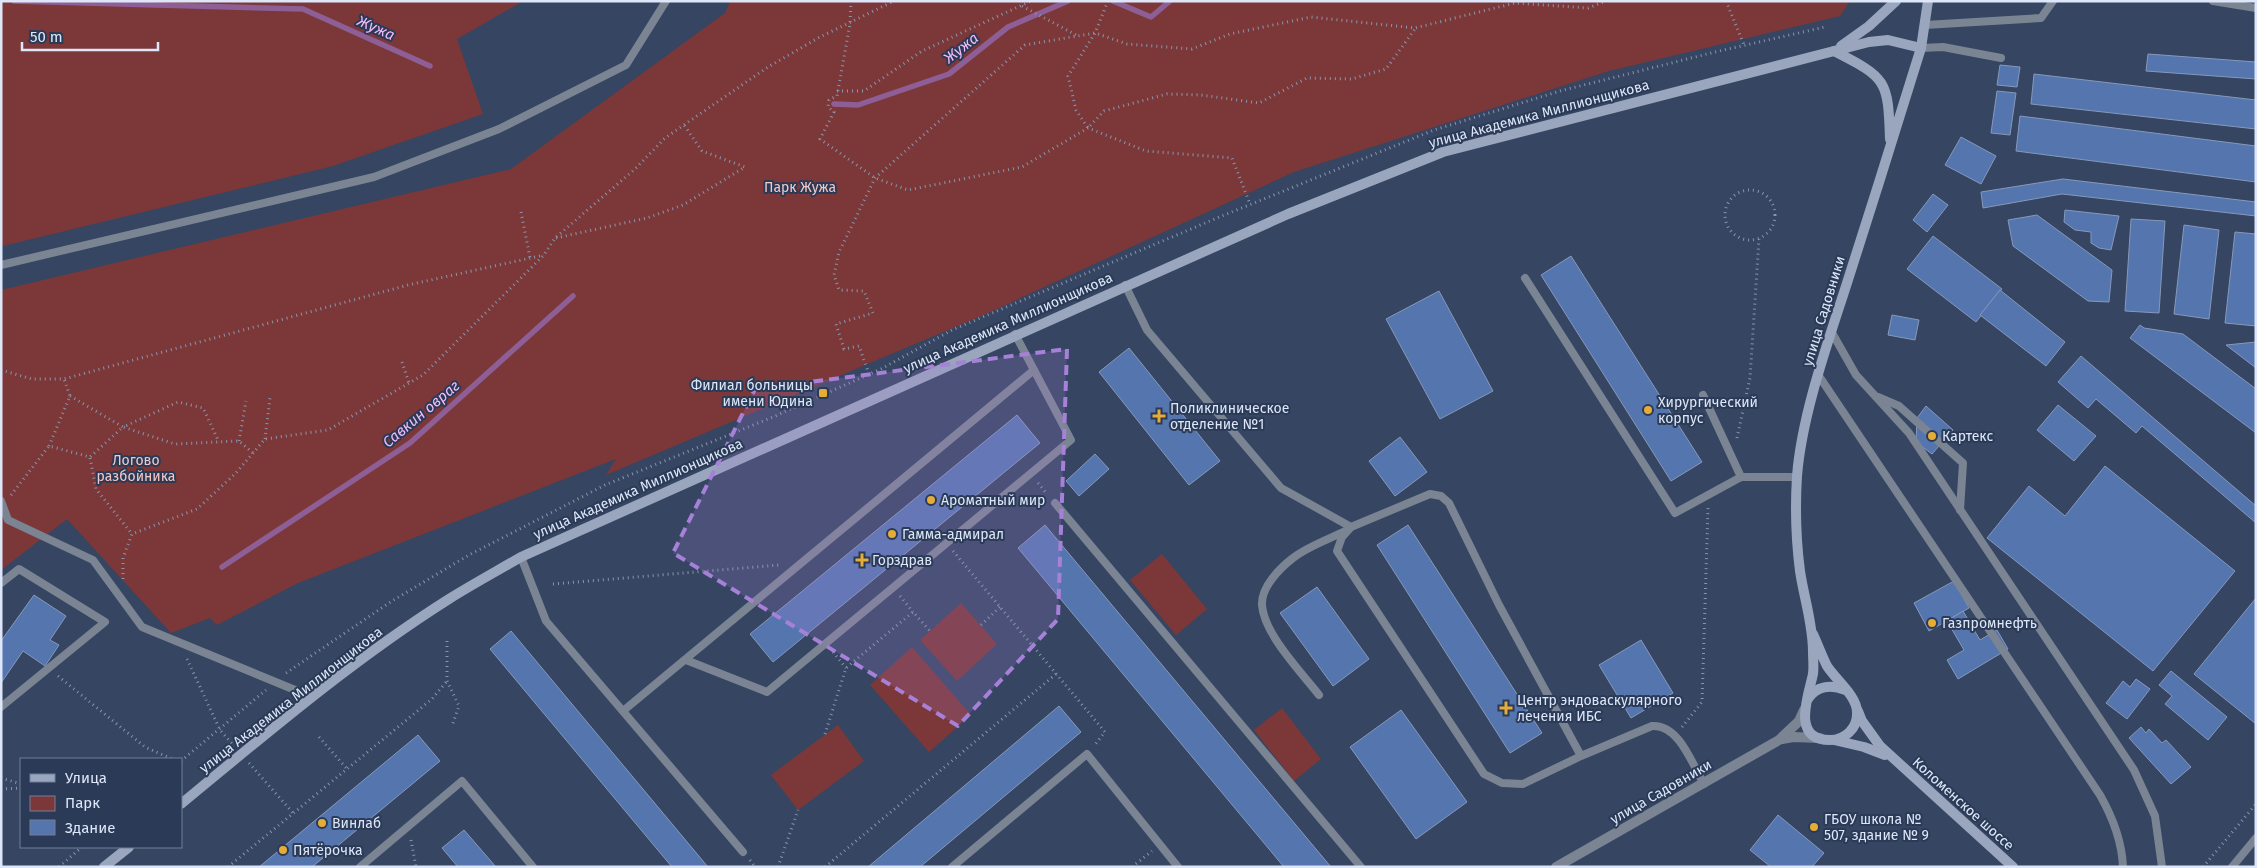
<svg xmlns="http://www.w3.org/2000/svg" width="2257" height="868" font-family="'Fira Sans',sans-serif">
<rect width="100%" height="100%" fill="#354562"/>
<g fill="#7c3838">
<path d="M1,1H523L457,39L483,114L333,166L3,246L1,240Z"/>
<path d="M730,1H1850L1840,16L1609,71L1294,172L988,313L606,475L616,459L298,583L217,625L210,618L171,633L67,519L1,570V290L511,169L725,13Z"/>
<path d="M1162,554L1207,609L1176,635L1130,580Z"/>
<path d="M961,603L997,644L957,681L920,640Z"/>
<path d="M912,647L971,715L929,752L870,685Z"/>
<path d="M1282,708L1321,759L1294,781L1254,730Z"/>
<path d="M838,725L864,761L798,810L771,775Z"/>
</g>
<g fill="none" stroke-linecap="round" stroke-linejoin="round">
<g stroke="#8e5f96" stroke-width="5.5">
<path d="M14,1L303,9L430,66"/>
<path d="M1113,1L1151,17L1170,1"/>
<path d="M834,104L858,105L949,74L1008,27L1068,1"/>
<path d="M222,567L410,443L573,296"/>
</g>
</g>
<g fill="#5575af" stroke="#8699ba">
<path d="M2148,54L2256,62V79L2146,71Z"/>
<path d="M2000,65L2020,67L2017,87L1997,85Z"/>
<path d="M2034,74L2256,100V129L2031,104Z"/>
<path d="M1997,91L2016,93L2010,135L1991,133Z"/>
<path d="M2020,116L2256,146V182L2016,151Z"/>
<path d="M1961,137L1996,156L1981,184L1945,165Z"/>
<path d="M2063,179L2256,202V216L2062,194L1983,208L1981,192Z"/>
<path d="M1933,194L1948,205L1927,232L1913,220Z"/>
<path d="M2065,210L2119,216L2111,250L2099,248L2091,243V232L2075,230L2064,222Z"/>
<path d="M2037,215L2112,270L2109,302L2088,301L2013,246L2008,220Z"/>
<path d="M2131,219L2165,221L2159,313L2125,311Z"/>
<path d="M2184,225L2219,230L2209,319L2174,314Z"/>
<path d="M2235,232L2256,234V326L2225,323Z"/>
<path d="M1933,236L2002,289L1976,322L1907,269Z"/>
<path d="M1571,256L1702,462L1671,481L1541,275Z"/>
<path d="M2000,290L2065,342L2046,366L1980,315Z"/>
<path d="M1439,291L1493,391L1440,419L1386,319Z"/>
<path d="M1892,315L1919,320L1915,340L1888,335Z"/>
<path d="M2140,325L2144,328L2183,334L2256,389V433L2130,338Z"/>
<path d="M2256,342V368L2226,345Z"/>
<path d="M1129,348L1220,461L1189,485L1099,372Z"/>
<path d="M2081,356L2256,506V523L2142,426L2136,433L2096,399L2088,408L2058,382Z"/>
<path d="M2058,405L2096,436L2074,461L2037,430Z"/>
<path d="M1926,406L1953,430L1932,454L1916,442L1917,418Z"/>
<path d="M1017,415L1040,443L773,662L750,634Z"/>
<path d="M1400,437L1427,472L1395,496L1369,461Z"/>
<path d="M1095,454L1109,469L1079,496L1066,481Z"/>
<path d="M2105,466L2235,571L2153,671L1987,538L2029,486L2065,516Z"/>
<path d="M1045,525L1331,867H1284L1018,548Z"/>
<path d="M1408,525L1542,733L1510,753L1377,545Z"/>
<path d="M1954,581L1969,608L1929,631L1914,603Z"/>
<path d="M1317,587L1369,659L1333,686L1280,613Z"/>
<path d="M34,595L66,616L50,640L59,645L45,666L23,651L1,683V641Z"/>
<path d="M2256,598V724L2194,674Z"/>
<path d="M1963,611L1980,640L1997,630L2008,649L1958,679L1947,660L1964,650L1947,621Z"/>
<path d="M511,631L708,867H672L490,649Z"/>
<path d="M1641,640L1673,693L1631,718L1599,665Z"/>
<path d="M2171,671L2227,717L2208,740L2165,704L2172,696L2159,685Z"/>
<path d="M2136,679L2150,689L2127,719L2106,703L2123,681L2130,687Z"/>
<path d="M1059,706L1081,732L920,867H868Z"/>
<path d="M1401,710L1467,802L1416,839L1350,747Z"/>
<path d="M2141,727L2146,733L2149,729L2162,743L2166,740L2191,767L2171,784L2129,738Z"/>
<path d="M418,735L440,761L312,867H259Z"/>
<path d="M1778,815L1824,853L1812,867H1771L1750,850Z"/>
<path d="M464,830L496,867H458L442,848Z"/>
</g>
<g fill="none" stroke-linecap="round" stroke-linejoin="round">
<g stroke="#8895ad" stroke-width="3" stroke-dasharray="1 4" stroke-linecap="butt">
<path d="M851,1L850,24L837,96L829,100L828,107L834,112L820,139L875,178L908,190L1022,167L1088,128L1146,151L1232,158L1250,204"/>
<path d="M1108,1L1095,33L1068,76L1076,110L1088,128L1104,111L1167,94L1201,95L1259,103L1307,78L1352,79L1386,69L1415,29"/>
<path d="M1726,1L1744,45"/>
<path d="M1022,6L1078,36"/>
<path d="M837,91H864L922,51L1031,1"/>
<circle cx="1750" cy="215" r="25"/>
<path d="M521,212L530,258"/>
<path d="M556,238L647,218L683,205L745,167L702,151L684,125"/>
<path d="M402,362L409,383"/>
<path d="M1,370L32,379H64L408,285L544,255"/>
<path d="M869,374L859,346L844,349L836,324L873,313L864,291L839,290L834,275L839,252L875,178L1025,45L1095,33L1127,44L1192,49L1230,34L1311,17L1415,28L1515,3L1588,8L1606,1"/>
<path d="M70,396L123,427L178,402L203,408L219,442"/>
<path d="M1737,438L1750,378L1759,239"/>
<path d="M265,439L270,398"/>
<path d="M239,441L246,401"/>
<path d="M49,446L70,396L64,379"/>
<path d="M90,458L96,489L132,534"/>
<path d="M1038,483L1047,494"/>
<path d="M11,495L49,446L90,457L123,427L175,444L239,441L253,453"/>
<path d="M953,551L1105,732L1094,746"/>
<path d="M123,579V558L132,534L197,509L235,474L265,439L328,430L423,375L544,255L555,238L635,169L665,138L768,67L818,38L894,1"/>
<path d="M553,584L779,565"/>
<path d="M900,596L913,612"/>
<path d="M981,625L1000,607"/>
<path d="M447,641V681L459,706L452,726"/>
<path d="M833,652L846,668"/>
<path d="M187,659L220,730L234,746"/>
<path d="M286,673L392,601L469,555L605,485L773,417L881,369L952,330L1217,218L1434,130L1560,91L1715,52L1825,27"/>
<path d="M58,676L145,747L172,759"/>
<path d="M1682,727L1702,702L1708,508"/>
<path d="M825,734L846,668L913,612L930,631"/>
<path d="M319,737L347,769"/>
<path d="M181,761L266,690"/>
<path d="M249,763L293,813"/>
<path d="M1,778L21,784"/>
<path d="M1,789L21,788"/>
<path d="M411,840L416,867"/>
<path d="M750,860L755,867"/>
<path d="M59,867L82,847"/>
<path d="M228,867L432,699L447,681"/>
<path d="M778,867L798,810"/>
<path d="M825,867L1056,674"/>
<path d="M1132,867L1152,851"/>
<path d="M2203,867L2256,804"/>
</g>
<g stroke="#7b8492" stroke-width="8">
<path d="M2213,1L2256,8"/>
<path d="M1925,25L2041,18L2053,1"/>
<path d="M1921,48L1943,47L2001,58"/>
<path d="M1,265L374,177L499,129L626,65L666,1"/>
<path d="M1525,278L1675,513L1741,477H1797"/>
<path d="M1125,285L1147,330L1281,488L1351,527"/>
<path d="M1831,331L1856,375L1909,433L2134,770L2155,816L2162,867"/>
<path d="M1819,376L2100,795C2113,818 2122,841 2123,867"/>
<path d="M1703,395L1741,477"/>
<path d="M1878,397L1899,406L1963,463L1960,510"/>
<path d="M1,501L8,520L93,560L142,627L312,697"/>
<path d="M1055,503L1361,867"/>
<path d="M521,557L546,621L743,852"/>
<path d="M1,583L19,569L105,622L1,707"/>
<path d="M686,660L767,692L1071,440L1015,334"/>
<path d="M1319,695C1301,672 1264,634 1262,605C1261,587 1280,568 1293,558C1308,546 1330,539 1347,530"/>
<path d="M623,711L1034,370"/>
<path d="M1581,756L1499,605L1449,503L1441,496L1430,494L1351,527L1342,537L1337,551L1484,774L1502,783L1523,784L1581,756L1652,726C1679,724 1692,764 1704,784"/>
<path d="M360,867L462,781L533,867"/>
<path d="M952,867L1087,754L1178,867"/>
<path d="M2232,867L2256,838"/>
</g>
<g stroke="#7b8492" stroke-width="10">
<path d="M1782,739L1793,737L1820,738"/>
<path d="M1556,867L1779,740L1799,721L1804,710"/>
</g>
<g stroke="#99a6bd" stroke-width="10">
<path d="M1841,46L1869,26L1896,1"/>
<path d="M1834,51C1887,78 1888,80 1890,139"/>
<path d="M1813,634C1818,645 1822,656 1827,666C1836,680 1857,696 1857,712C1858,728 1845,740 1830,740C1790,740 1809,694 1813,674C1814,667 1813,659 1813,652C1813,624 1804,598 1800,571C1796,540 1795,508 1797,476C1802,414 1828,342 1847,283C1872,205 1897,126 1921,48L1928,1"/>
<path d="M1808,699C1816,686 1831,684 1845,690"/>
<path d="M1858,711L1862,721L1880,746L2013,867"/>
<path d="M1834,740L1864,747L1885,755"/>
<path d="M181,804C268,732 354,659 449,599C473,584 497,571 521,557L1288,214L1443,152L1869,42L1888,40L1921,48"/>
<path d="M104,867L129,847"/>
</g>
</g>
<path fill="#a780d9" fill-opacity="0.2" stroke="#a780d9" stroke-width="4" stroke-dasharray="10 6" stroke-linejoin="round" d="M1067,349L1058,619L958,726L673,553L755,389Z"/>
<g fill="#e5ad36" stroke="#2b3a56" stroke-width="2">
<rect x="818" y="388" width="10" height="10" rx="2.5"/>
<circle cx="1648" cy="410" r="5"/>
<path d="M1156.5 408.5h5v5h5v5h-5v5h-5v-5h-5v-5h5z"/>
<circle cx="1932" cy="436" r="5"/>
<circle cx="931" cy="500" r="5"/>
<circle cx="892" cy="534" r="5"/>
<path d="M859.5 552.5h5v5h5v5h-5v5h-5v-5h-5v-5h5z"/>
<circle cx="1932" cy="623" r="5"/>
<path d="M1503.5 700.5h5v5h5v5h-5v5h-5v-5h-5v-5h5z"/>
<circle cx="322" cy="823" r="5"/>
<circle cx="1814" cy="827" r="5"/>
<circle cx="283" cy="850" r="5"/>
</g>
<g text-anchor="middle" dominant-baseline="central" stroke-width="4" stroke-linejoin="round" paint-order="stroke">
<g font-size="14" fill="#dde7f9" stroke="#2b3a56">
<text transform="translate(1539 114) rotate(-15)">улица Академика Миллионщикова</text>
<text transform="translate(1824 311) rotate(-73)">улица Садовники</text>
<text transform="translate(1008 323) rotate(-24)">улица Академика Миллионщикова</text>
<text transform="translate(638 489) rotate(-24)">улица Академика Миллионщикова</text>
<text transform="translate(291 700) rotate(-38)">улица Академика Миллионщикова</text>
<text transform="translate(1661 792) rotate(-30)">улица Садовники</text>
<text transform="translate(1963 804) rotate(42)">Коломенское шоссе</text>
</g>
<g font-size="14" fill="#f4c7c4" stroke="#2b3a56">
<text x="800" y="187">Парк Жужа</text>
<text x="136" y="460">Логово<tspan x="136" dy="16">разбойника</tspan></text>
</g>
<g font-size="14" fill="#dde7f9" stroke="#2b3a56" text-anchor="start">
<text x="813" y="385" text-anchor="end">Филиал больницы<tspan x="813" dy="16">имени Юдина</tspan></text>
<text x="1658" y="402">Хирургический<tspan x="1658" dy="16">корпус</tspan></text>
<text x="1170" y="408">Поликлиническое<tspan x="1170" dy="16">отделение №1</tspan></text>
<text x="1942" y="436">Картекс</text>
<text x="941" y="500">Ароматный мир</text>
<text x="902" y="534">Гамма-адмирал</text>
<text x="872" y="560">Горздрав</text>
<text x="1942" y="623">Газпромнефть</text>
<text x="1517" y="700">Центр эндоваскулярного<tspan x="1517" dy="16">лечения ИБС</tspan></text>
<text x="1824" y="819">ГБОУ школа №<tspan x="1824" dy="16">507, здание № 9</tspan></text>
<text x="332" y="823">Винлаб</text>
<text x="293" y="850">Пятёрочка</text>
</g>
<g font-size="15" font-style="italic" fill="#f2bcfb" stroke="#2b3a56">
<text transform="translate(376 28) rotate(24)">Жужа</text>
<text transform="translate(961 48) rotate(-38)">Жужа</text>
<text transform="translate(421 414) rotate(-40)">Савкин овраг</text>
</g>
</g>
<rect width="2257" height="868" fill="none" stroke="#dde7f9" stroke-width="5"/>
<rect x="20" y="758" width="162" height="90" fill="#2b3a56" stroke="#727f97"/>
<rect x="30" y="774" width="25" height="8" fill="#99a6bd" stroke="#727f97"/>
<text x="65" y="783" font-size="15" fill="#dde7f9">Улица</text>
<rect x="30" y="796" width="25" height="15" fill="#7c3838" stroke="#727f97"/>
<text x="65" y="808" font-size="15" fill="#dde7f9">Парк</text>
<rect x="30" y="820" width="25" height="15" fill="#5575af" stroke="#727f97"/>
<text x="65" y="833" font-size="15" fill="#dde7f9">Здание</text>
<path d="M22 42v8h136v-8" fill="none" stroke="#dde7f9" stroke-width="2.5"/>
<text x="30" y="42" font-size="15" fill="#dde7f9" stroke="#2b3a56" stroke-width="4" paint-order="stroke">50 m</text>
</svg>
